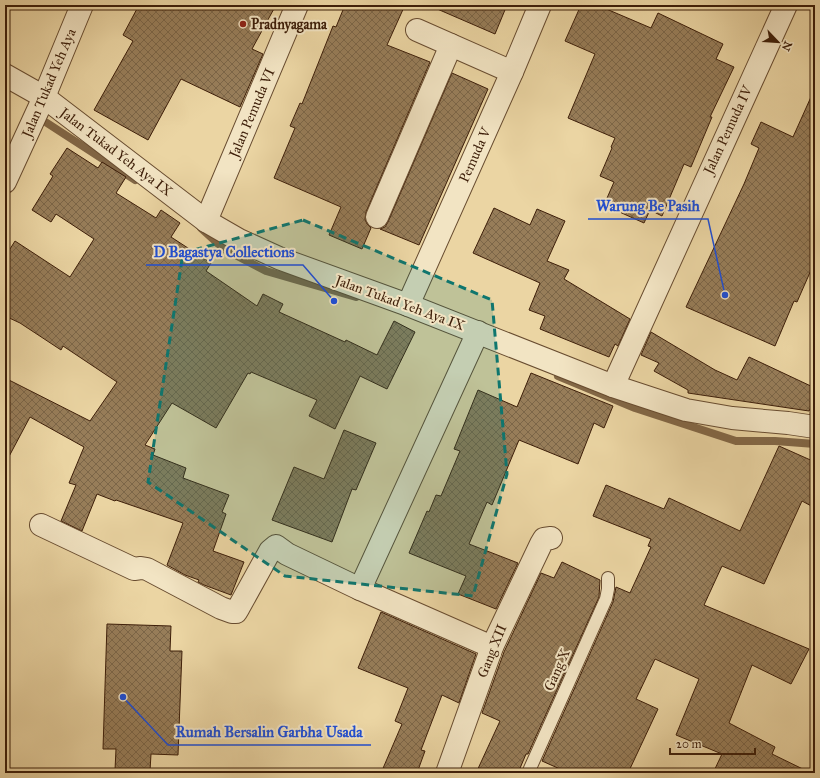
<svg xmlns="http://www.w3.org/2000/svg" width="820" height="778" font-family="'IM FELL Great Primer',serif">
<defs>
<pattern id="building-cross-hatch" width="8" height="8" patternUnits="userSpaceOnUse"><rect width="8" height="8" fill="#977d59"/><path d="M0 0l8 8M0 8l8-8" fill="none" stroke="#7c6648"/></pattern>
</defs>
<rect width="100%" height="100%" fill="#ebd5a3"/>
<filter id="stains"><feTurbulence type="fractalNoise" baseFrequency=".005" numOctaves="4"/><feColorMatrix values="0 0 0 0 .2 0 0 0 0 .09 0 0 0 0 .02 0 0 0 .5 -.17"/></filter>
<radialGradient id="worn" r=".72"><stop offset=".6" stop-color="#630" stop-opacity="0"/><stop offset="1" stop-color="#630" stop-opacity=".3"/></radialGradient>
<g fill="none" stroke-linecap="round" stroke-linejoin="round">
<g stroke="#826746" stroke-width="8">
<path d="M47,123L135,180"/>
<path d="M201,228L224,249L266,271L356,297"/>
<path d="M558,376L635,408L736,441H775L815,444"/>
</g>
</g>
<g fill="url(#building-cross-hatch)" stroke="#3d1e09">
<path d="M139,5H276L252,49L263,54L240,107L181,79L148,140L94,110L133,41L123,35Z"/>
<path d="M345,5H405L387,45L430,62L366,212L365,219L367,224L371,228L362,249L329,235L341,207L274,178L295,128L290,126L300,103L302,104L333,26L336,27Z"/>
<path d="M428,5H507L495,34Z"/>
<path d="M581,5H597L651,28L658,13L723,44L716,59L734,67L710,117H712L691,167L684,164L662,216L650,210L644,223L604,205L614,182L600,176L612,148L611,147L615,138L568,118L595,54L565,41Z"/>
<path d="M452,73L488,89L419,245L380,229L385,227L388,222Z"/>
<path d="M815,88V261L797,302L794,301L775,346L686,307L744,184L759,148L751,144L761,122L793,137Z"/>
<path d="M67,148L98,168L102,162L126,177L116,193L156,218L161,210L180,223L171,237L211,263L206,271L257,306L263,294L283,304L279,312L345,342L346,340L377,355L394,321L415,332L387,389L360,376L335,429L309,416L317,400L251,372L250,374L248,373L216,428L172,403L145,445L155,449L153,455L186,468L183,478L229,495L222,512L226,514L213,551L244,562L231,595L204,585L198,582L199,580L185,575L167,565L183,523L116,500L115,501L97,494L82,531L61,521L76,485L69,483L84,447L30,417L5,464V378L90,421L117,382L63,346L61,350L20,323L5,316V257L15,241L70,277L94,239L56,214L51,222L32,210L53,176L50,174Z"/>
<path d="M494,208L530,225L537,209L565,221L547,261L569,270L564,279L630,319L618,346L615,344L609,357L540,329L545,316L529,310L540,283L473,253Z"/>
<path d="M651,332L715,370L737,380L749,357L815,388V400L809,411L688,393V390L654,371L659,363L641,355Z"/>
<path d="M531,373L613,406L604,428L594,423L578,464L519,440L492,505L487,502L469,544L518,563L496,609L458,594L466,576L409,553L427,511L429,512L436,495L441,496L460,451L454,449L478,390L517,407Z"/>
<path d="M344,430L376,443L356,490L352,489L332,542L272,520L294,467L324,479Z"/>
<path d="M779,446L815,462V508L802,501L764,584L722,566L704,605L809,649L791,684L752,665L729,723L775,747L772,754L811,773H713L722,754L676,735L699,679L655,659L636,699L658,709L628,773H569L542,761L613,602L616,587L630,593L651,547L648,546L651,539L593,516L606,485L664,509L669,498L740,531Z"/>
<path d="M562,562L600,580L599,597L528,754H526L518,773H476L500,721L482,713L504,652L541,573L554,578Z"/>
<path d="M381,612L476,654L459,703L442,695L421,750L425,751L417,773H381L402,724L395,721L408,688L358,668Z"/>
<path d="M107,624L171,626L170,651H182L178,755L151,754L150,771L115,770L116,749H103Z"/>
</g>
<g fill="none" stroke-linecap="round" stroke-linejoin="round">
<g stroke="#684c30" stroke-width="14">
<path id="service" d="M528,773L606,599L608,589V578"/>
</g>
<g stroke="#684c30" stroke-width="24">
<g id="minor">
<path d="M417,30L512,72"/>
<path d="M5,75L44,97L206,221L239,240L281,259L408,305L613,386L686,410L732,418L788,423L815,427"/>
<path d="M377,217L451,45"/>
<path d="M206,221L297,5"/>
<path d="M408,305L512,72L540,5"/>
<path d="M613,386L786,5"/>
<path d="M41,525L134,569L141,568L147,569L221,608L232,612H236L239,607L270,551L276,546L287,554L360,589L492,647"/>
<path d="M360,589L478,332"/>
<path d="M447,773L492,647L541,544L544,539L551,538"/>
</g>
</g>
<g stroke="#684c30" stroke-width="24">
<path id="tertiary" d="M5,182L44,97L82,5"/>
</g>
<use href="#service" stroke="#f2e4c3" stroke-width="12"/>
<use href="#minor" stroke="#f2e4c3" stroke-width="22"/>
<use href="#tertiary" stroke="#f2e4c3" stroke-width="22"/>
</g>
<path fill="#0f766e" fill-opacity="0.2" stroke="#0f766e" stroke-width="3" stroke-dasharray="8 5" stroke-linejoin="round" d="M303,220L492,300L507,474L473,596L285,576L148,482L183,253Z"/>
<circle fill="#8f2418" stroke="#f2e4c3" stroke-width="1.5" cx="243" cy="24" r="4"/>
<g text-anchor="middle" dominant-baseline="central" stroke-width="4" stroke-linejoin="round" paint-order="stroke">
<g font-size="14" font-weight="bold" fill="#3d1e09" stroke="#f2e4c3" text-anchor="start">
<text x="251" y="24">Pradnyagama</text>
</g>
<g font-size="14" fill="#3d1e09" stroke="#f2e4c3">
<text transform="translate(49 83) rotate(-67)">Jalan Tukad Yeh Aya</text>
<text transform="translate(252 113) rotate(-67)">Jalan Pemuda VI</text>
<text transform="translate(728 130) rotate(-65)">Jalan Pemuda IV</text>
<text transform="translate(116 152) rotate(37)">Jalan Tukad Yeh Aya IX</text>
<text transform="translate(475 155) rotate(-66)">Pemuda V</text>
<text transform="translate(400 303) rotate(20)">Jalan Tukad Yeh Aya IX</text>
<text transform="translate(492 651) rotate(-68)">Gang XII</text>
<text transform="translate(557 670) rotate(-66)">Gang X</text>
</g>
</g>
<path fill="none" stroke="#1d4ed8" stroke-width="1.5" d="M725 295L708 219H588M334 301L303 265H146M123 697L168 745H371"/>
<g fill="#1d4ed8" stroke="#f2e4c3" stroke-width="1.5">
<circle cx="725" cy="295" r="4"/>
<circle cx="334" cy="301" r="4"/>
<circle cx="123" cy="697" r="4"/>
</g>
<g font-size="15" text-anchor="middle" font-weight="bold" fill="#1d4ed8" stroke="#f2e4c3" stroke-width="4" stroke-linejoin="round" paint-order="stroke">
<text x="648" y="211">Warung Be Pasih</text>
<text x="224" y="257">D Bagastya Collections</text>
<text x="269" y="737">Rumah Bersalin Garbha Usada</text>
</g>
<rect width="820" height="778" fill="none" stroke="#ebd5a3" stroke-width="20"/>
<rect x="6" y="6" width="808" height="766" fill="none" stroke="#3d1e09" stroke-width="2"/>
<rect x="10" y="10" width="800" height="758" fill="none" stroke="#3d1e09"/>
<g transform="translate(778 42) rotate(115)" stroke="#f2e4c3" stroke-width="3" paint-order="stroke">
<path d="M0-3L7 15L0 10L-7 15Z" fill="#3d1e09"/>
<text y="-6" font-size="11" font-weight="bold" text-anchor="middle" fill="#3d1e09">N</text>
</g>
<path d="M670 748v6h85v-6" fill="none" stroke="#3d1e09" stroke-width="2"/>
<text x="676" y="748" font-size="12" fill="#3d1e09" stroke="#f2e4c3" stroke-width="3" paint-order="stroke">20 m</text>
<rect width="100%" height="100%" filter="url(#stains)"/>
<rect width="100%" height="100%" fill="url(#worn)"/>
</svg>
